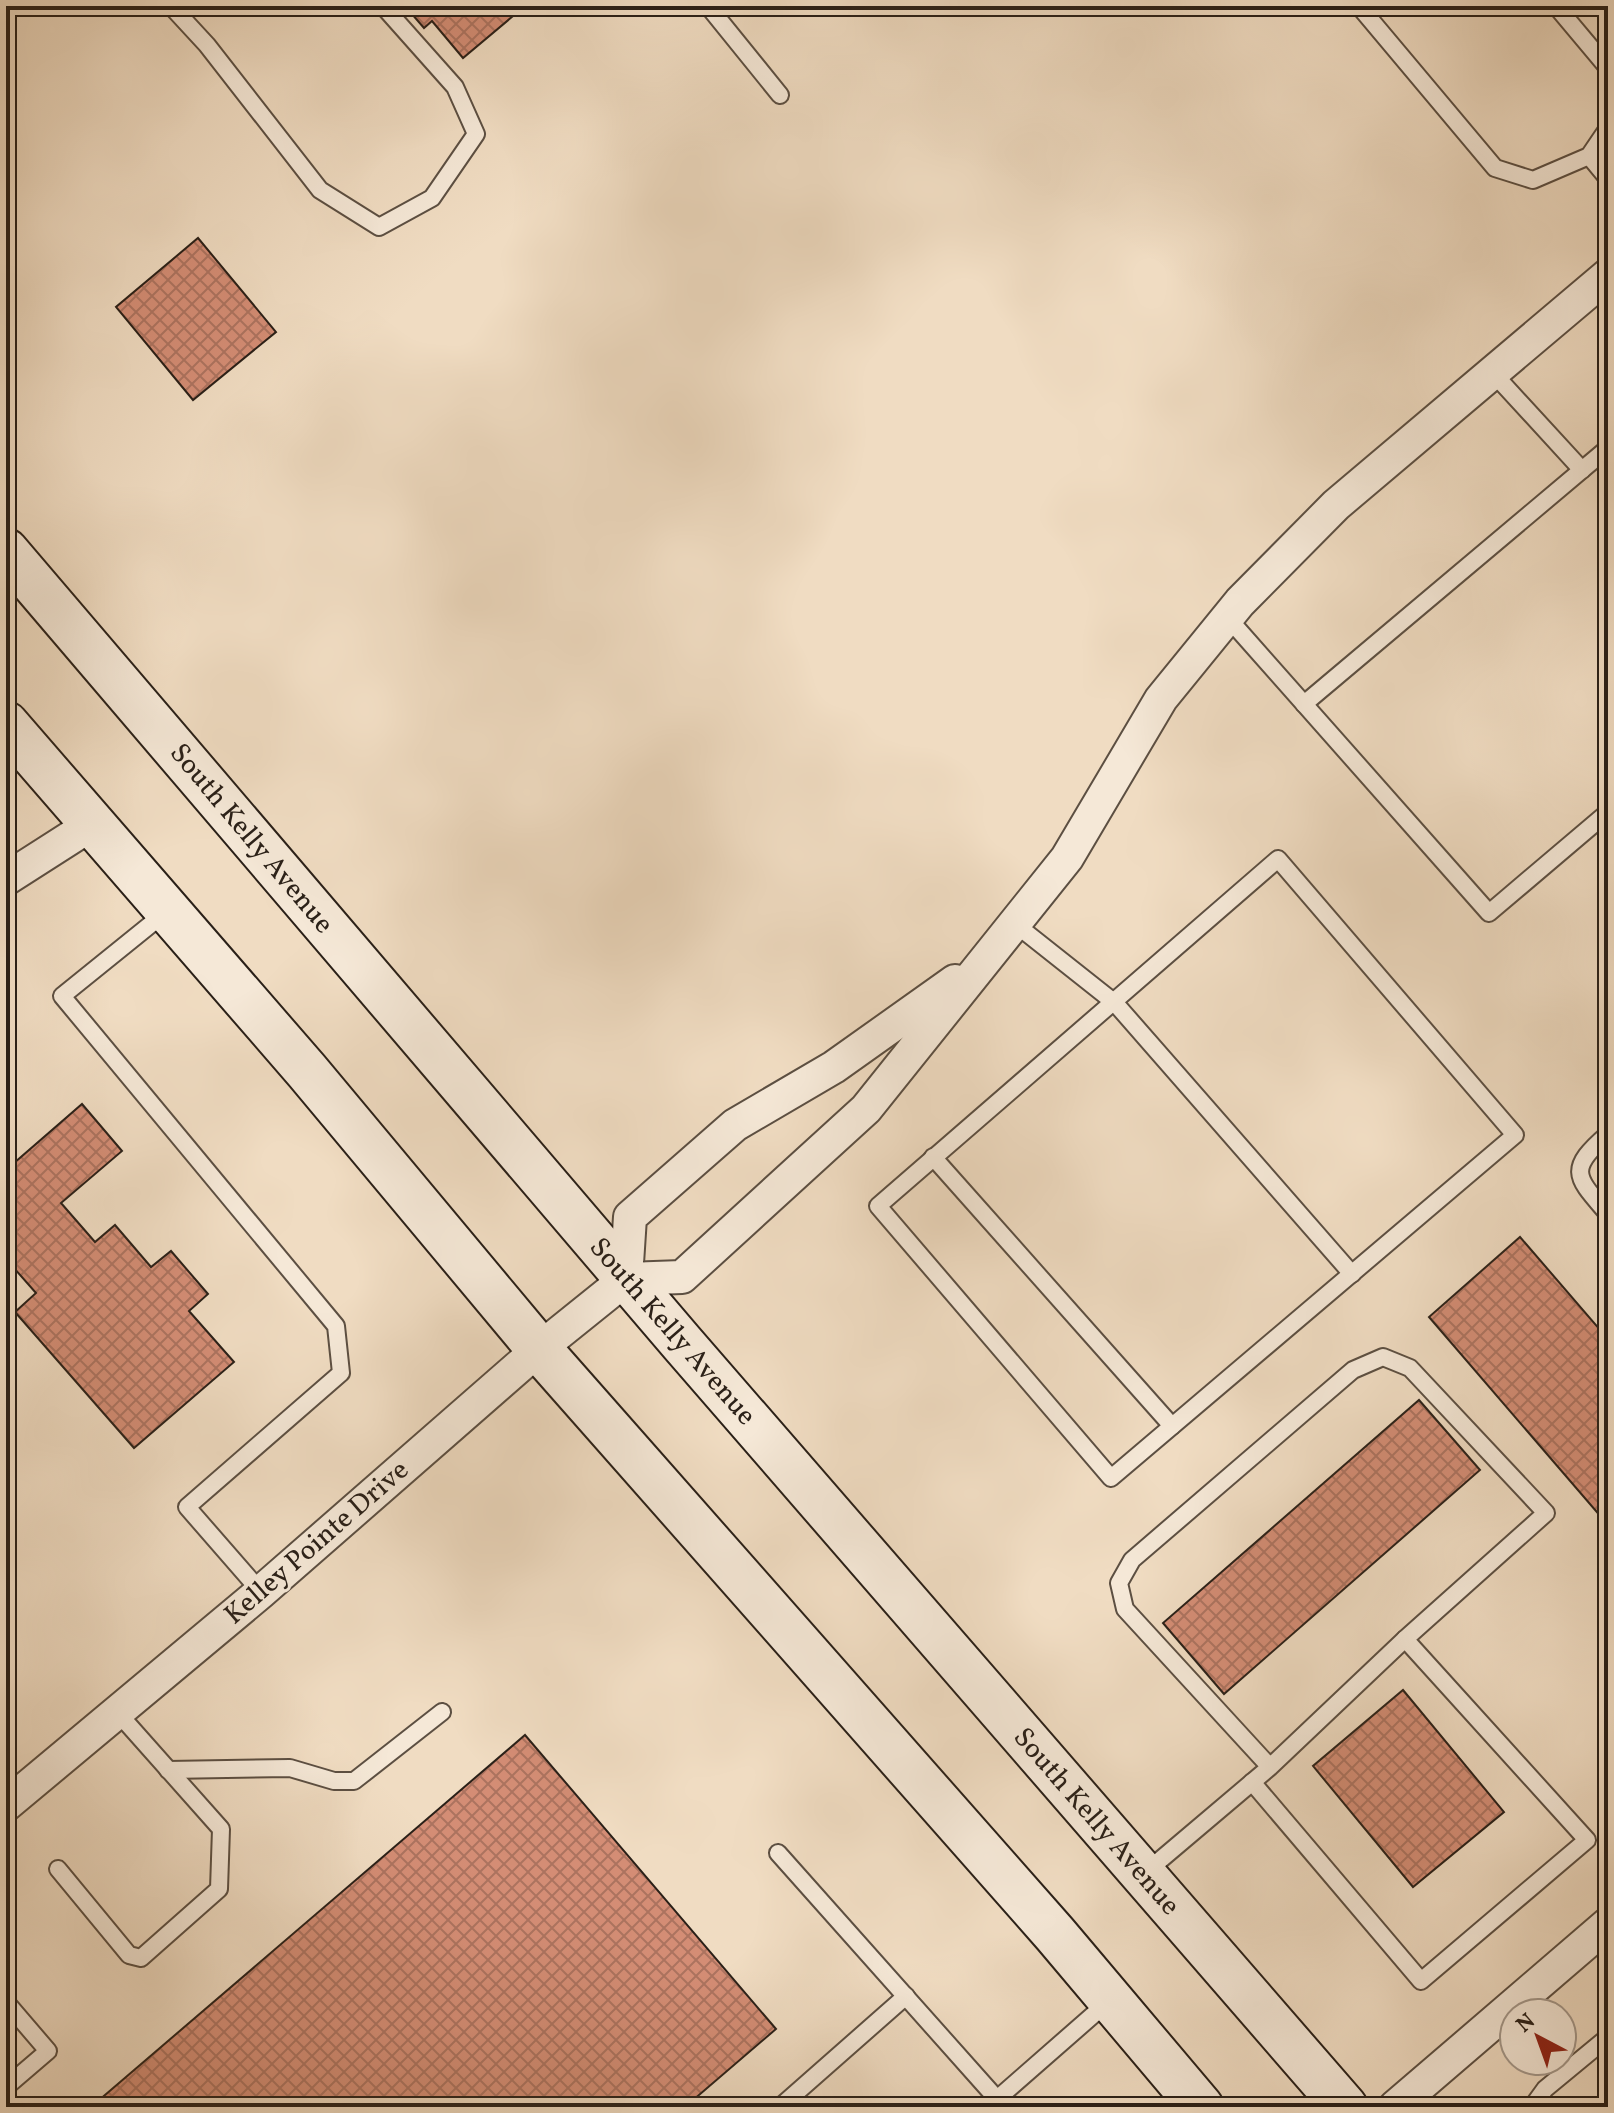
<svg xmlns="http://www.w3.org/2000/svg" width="1614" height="2113" font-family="Vollkorn,serif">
<defs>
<pattern id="building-cross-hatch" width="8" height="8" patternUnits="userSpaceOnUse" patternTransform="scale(2)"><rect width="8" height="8" fill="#d48d75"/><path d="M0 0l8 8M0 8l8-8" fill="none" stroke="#ac735f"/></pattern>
</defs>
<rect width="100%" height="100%" fill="#f0dcc2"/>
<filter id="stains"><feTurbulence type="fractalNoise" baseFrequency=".0025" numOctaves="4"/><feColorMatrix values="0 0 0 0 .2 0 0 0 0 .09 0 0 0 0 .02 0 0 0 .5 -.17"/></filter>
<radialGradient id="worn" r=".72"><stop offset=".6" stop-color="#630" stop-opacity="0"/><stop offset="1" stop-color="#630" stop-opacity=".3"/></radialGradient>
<g fill="url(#building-cross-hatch)" stroke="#2a2018" stroke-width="2">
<path d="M405,6H525L463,58L432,21L424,28Z"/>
<path d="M198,238L276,332L193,400L116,307Z"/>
<path d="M82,1104L122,1151L61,1203L95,1242L115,1225L151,1267L171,1251L208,1294L189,1311L234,1362L134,1448L15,1312L36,1293L6,1259V1170Z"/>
<path d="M1520,1237L1608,1339V1525L1429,1317Z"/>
<path d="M1419,1400L1480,1470L1224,1694L1163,1623Z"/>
<path d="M1403,1690L1504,1812L1413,1887L1313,1766Z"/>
<path d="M525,1735L776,2029L685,2107H91Z"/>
</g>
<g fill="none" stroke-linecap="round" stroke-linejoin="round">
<g stroke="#5c4f42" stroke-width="20">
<g id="service">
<path d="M171,6L207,45L320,190L379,227L432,198L476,134L455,87L383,6"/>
<path d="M708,6L780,95"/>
<path d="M1359,6L1495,168L1533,180L1589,156L1608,128"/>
<path d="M1556,6L1608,68"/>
<path d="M1589,156L1608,179"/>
<path d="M1493,373L1582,470"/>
<path d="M1228,618L1489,913L1608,812"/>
<path d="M1304,704L1608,448"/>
<path d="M1278,859L1515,1135L1111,1478L878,1206Z"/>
<path d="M166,912L62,996L336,1326L341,1373L187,1507L261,1592"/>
<path d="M1014,923L1115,1003L1352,1274"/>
<path d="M1608,1134C1566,1170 1576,1177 1608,1214"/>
<path d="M933,1157L1172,1426"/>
<path d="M168,1770L290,1768L334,1781H354L442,1712"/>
<path d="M1252,1782L1421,1981L1587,1840L1405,1639"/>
<path d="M778,1853L997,2099"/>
<path d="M58,1869L129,1955L141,1958L219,1889L221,1829L118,1713"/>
<path d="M1146,1872L1270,1767L1405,1639L1546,1513L1410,1368L1383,1357L1353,1370L1132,1560L1119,1583L1125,1609L1270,1767"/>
<path d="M6,2002L48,2051L6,2087"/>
<path d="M780,2107L906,1996"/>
<path d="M988,2107L1109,2001"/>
<path d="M1532,2107L1545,2089L1608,2037"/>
</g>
</g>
<g stroke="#5c4f42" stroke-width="36">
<g id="minor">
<path d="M6,879L92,824"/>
<path d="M626,1279L682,1277L866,1109L1067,858L1161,699L1240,602L1336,505L1608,275"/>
<path d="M626,1279L630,1217L735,1125L834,1067L955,981"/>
<path d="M6,1805L261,1592L539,1349L626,1279"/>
<path d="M1395,2107L1608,1924"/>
</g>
</g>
<g stroke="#2a2018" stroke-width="48">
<g id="secondary">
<path d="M6,551L682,1343L1345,2107"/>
<path d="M6,724L307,1071L539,1349L1055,1934L1201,2107"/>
</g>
</g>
<use href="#service" stroke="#f5e8d7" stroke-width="16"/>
<use href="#minor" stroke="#f5e8d7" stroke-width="32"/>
<use href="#secondary" stroke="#f5e8d7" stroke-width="44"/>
</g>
<g text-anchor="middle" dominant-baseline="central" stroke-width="6" stroke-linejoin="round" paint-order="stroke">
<g font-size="28" fill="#2a2018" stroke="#f5e8d7">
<text transform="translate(251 839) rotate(50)">South Kelly Avenue</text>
<text transform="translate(672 1332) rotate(49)">South Kelly Avenue</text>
<text transform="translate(317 1543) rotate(-41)">Kelley Pointe Drive</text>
<text transform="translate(1096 1822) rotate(49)">South Kelly Avenue</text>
</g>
</g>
<rect width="1614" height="2113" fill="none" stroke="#f0dcc2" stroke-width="32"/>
<rect x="8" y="8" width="1598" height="2097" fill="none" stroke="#2a2018" stroke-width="4"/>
<rect x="16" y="16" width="1582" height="2081" fill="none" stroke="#2a2018" stroke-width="2"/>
<g transform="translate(1538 2037) rotate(319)"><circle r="38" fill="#f5e8d7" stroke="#a4988b" stroke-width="2"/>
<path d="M0-6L14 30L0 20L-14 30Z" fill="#8f2418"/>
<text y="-12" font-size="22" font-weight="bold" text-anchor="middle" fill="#2a2018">N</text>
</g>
<rect width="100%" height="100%" filter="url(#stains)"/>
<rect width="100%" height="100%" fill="url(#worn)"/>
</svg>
